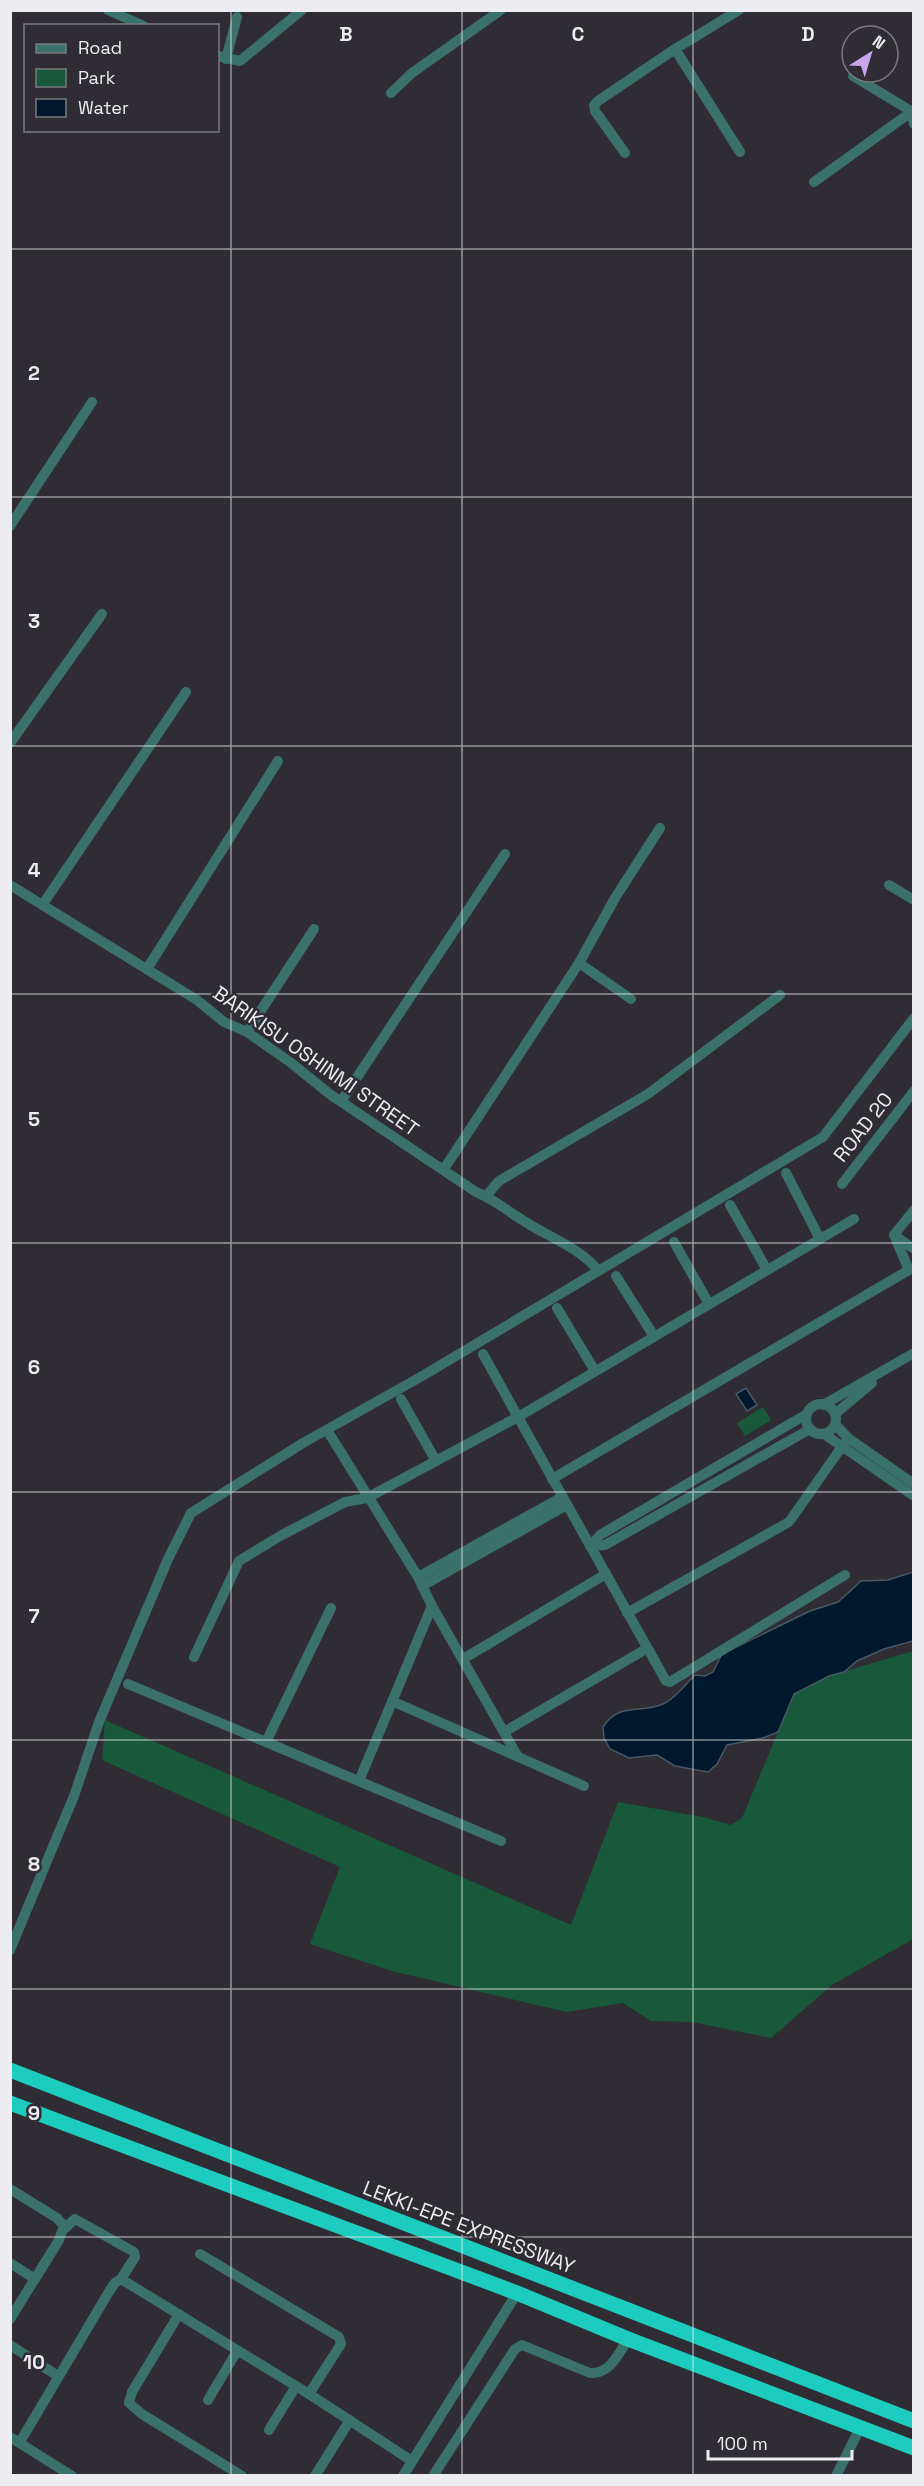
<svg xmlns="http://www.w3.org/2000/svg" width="924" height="2486" font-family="'Space Grotesk',sans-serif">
<rect width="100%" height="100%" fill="#2f2d33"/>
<g fill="#17593a">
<path d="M763,1407L771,1420L745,1436L737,1423Z"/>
<path d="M913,1651V1939L832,1985L771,2038L692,2022L651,2021L623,2003L567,2012L392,1971L310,1944L340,1867L102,1760L105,1720L571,1925L618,1802L703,1817L731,1825L742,1818L794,1694L829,1676Z"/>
</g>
<g fill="#00182b" stroke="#475866" stroke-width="1.5">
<path d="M746,1388L757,1405L747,1411L736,1394Z"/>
<path d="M913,1572V1641L884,1649L857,1661L844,1672L829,1676L794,1694L778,1732L763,1738L727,1745L717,1764L708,1772L675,1766L657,1755L629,1758L610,1749L604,1738L603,1727C619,1702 639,1714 663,1704C674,1700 686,1684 695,1675L705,1676L713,1672L722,1654L810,1611L838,1602L861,1581L888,1580Z"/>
</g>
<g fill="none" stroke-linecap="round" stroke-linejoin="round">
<g stroke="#3b716b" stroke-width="10">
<path d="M108,10L144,26"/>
<path d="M675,49L740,152"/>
<path d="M218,56L240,61L302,10"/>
<path d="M226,59L237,17"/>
<path d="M853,76L911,111L914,124"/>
<path d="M391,93L412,73L501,10"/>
<path d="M625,153L595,111L594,105L598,101L675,49L739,10"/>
<path d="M814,182L914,110"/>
<path d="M10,526L92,402"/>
<path d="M10,743L102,614"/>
<path d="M10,885L197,1000L224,1022L247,1032L290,1062L331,1095L476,1192C494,1199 507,1211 524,1221C550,1238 577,1246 598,1270"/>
<path d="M889,885L914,900"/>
<path d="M43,904L186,692"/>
<path d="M579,963L631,999"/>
<path d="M147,969L278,761"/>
<path d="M247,1032L314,929"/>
<path d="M342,1100L505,854"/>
<path d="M444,1169L579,963L615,898L660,828"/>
<path d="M786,1173L820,1239"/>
<path d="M842,1184L914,1091"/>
<path d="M486,1196L499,1181L648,1094L780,995"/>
<path d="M730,1205L767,1270"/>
<path d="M894,1235L914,1249"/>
<path d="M674,1242L709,1304"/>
<path d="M616,1276L654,1336"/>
<path d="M557,1308L595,1371"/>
<path d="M483,1354L518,1417L854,1219"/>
<path d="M401,1399L436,1461"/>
<circle cx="821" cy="1419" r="15"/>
<path d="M823,1405L914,1353"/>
<path d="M835,1414L872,1383"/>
<path d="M835,1424L848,1438L914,1484"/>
<path d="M327,1430L418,1577L432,1606L359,1781"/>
<path d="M824,1434L914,1496"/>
<path d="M552,1479L909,1270L894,1235L914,1210"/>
<path d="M590,1546L600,1535L807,1414"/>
<path d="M590,1546L605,1545L810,1429"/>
<path d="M418,1577L562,1497"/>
<path d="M422,1586L567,1505"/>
<path d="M432,1606L518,1757"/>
<path d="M627,1613L789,1522L848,1438"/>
<path d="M194,1657L239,1561L280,1536L345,1502L367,1498L518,1417L606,1574"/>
<path d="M463,1659L606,1574L666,1681L670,1682L845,1575"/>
<path d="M128,1684L501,1841"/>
<path d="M392,1701L584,1786"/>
<path d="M504,1732L646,1649"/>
<path d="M266,1742L331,1608"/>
<path d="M10,1950L74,1796L99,1722L168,1559L191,1513L303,1443L424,1375L823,1137L914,1018"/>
<path d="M10,2189L57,2218L64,2226L59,2240L10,2319"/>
<path d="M64,2229L75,2219L134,2252L135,2257L121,2279"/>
<path d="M200,2254L339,2337L341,2344L309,2394"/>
<path d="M10,2263L35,2279"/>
<path d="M179,2314L132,2392L129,2403L142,2414L242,2476"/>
<path d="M10,2345L58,2376"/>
<path d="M208,2400L237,2351"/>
<path d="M269,2430L296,2386"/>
<path d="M10,2437L72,2476"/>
<path d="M20,2442L110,2290L115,2283L121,2279L309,2394L412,2461"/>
<path d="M315,2476L350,2420"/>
<path d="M403,2476L517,2293"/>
<path d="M433,2476L515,2349L522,2345L590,2373C610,2374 618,2355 628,2339"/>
<path d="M836,2476L860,2428"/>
</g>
<g stroke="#1cccbf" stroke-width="15">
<path d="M10,2070L914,2421"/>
<path d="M10,2103L517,2293L628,2339L914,2448"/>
</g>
</g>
<path fill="none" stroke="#edecf0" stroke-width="1.5" stroke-opacity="0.55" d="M231,10V2476M462,10V2476M693,10V2476M10,249H914M10,497H914M10,746H914M10,994H914M10,1243H914M10,1492H914M10,1740H914M10,1989H914M10,2237H914"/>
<g text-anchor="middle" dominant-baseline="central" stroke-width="5" stroke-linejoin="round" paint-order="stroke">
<g font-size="20" fill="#edecf0" stroke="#2f2d33">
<text transform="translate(316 1061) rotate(35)">BARIKISU OSHINMI STREET</text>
<text transform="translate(863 1127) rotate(-52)">ROAD 20</text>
<text transform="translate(469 2227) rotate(21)">LEKKI-EPE EXPRESSWAY</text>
</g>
</g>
<g font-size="20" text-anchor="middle" font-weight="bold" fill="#edecf0" stroke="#2f2d33" stroke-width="5" stroke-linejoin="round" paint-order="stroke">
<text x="346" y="41">B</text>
<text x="578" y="41">C</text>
<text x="808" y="41">D</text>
<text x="34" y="380">2</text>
<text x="34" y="628">3</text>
<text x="34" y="877">4</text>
<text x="34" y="1126">5</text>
<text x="34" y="1374">6</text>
<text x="34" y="1623">7</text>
<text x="34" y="1871">8</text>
<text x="34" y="2120">9</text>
<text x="34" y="2369">10</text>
</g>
<rect width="924" height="2486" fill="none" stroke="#edecf0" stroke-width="24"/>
<rect x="24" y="24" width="195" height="108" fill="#2f2d33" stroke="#7b797f" stroke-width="1.5"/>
<rect x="36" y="44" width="30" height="9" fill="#3b716b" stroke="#7b797f" stroke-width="1.5"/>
<text x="78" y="54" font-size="18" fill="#edecf0">Road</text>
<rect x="36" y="69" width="30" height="18" fill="#17593a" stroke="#7b797f" stroke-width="1.5"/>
<text x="78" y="84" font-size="18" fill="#edecf0">Park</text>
<rect x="36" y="99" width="30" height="18" fill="#00182b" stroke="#7b797f" stroke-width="1.5"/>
<text x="78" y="114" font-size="18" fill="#edecf0">Water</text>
<g transform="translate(870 54) rotate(37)"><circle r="28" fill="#2f2d33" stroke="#7b797f" stroke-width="1.5"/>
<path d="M0-4.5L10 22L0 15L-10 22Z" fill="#c8a5ee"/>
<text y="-9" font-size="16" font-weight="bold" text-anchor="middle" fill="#edecf0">N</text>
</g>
<path d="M708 2450v9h144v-9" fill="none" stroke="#edecf0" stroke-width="3"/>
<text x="717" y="2450" font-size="18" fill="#edecf0" stroke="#2f2d33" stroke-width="4.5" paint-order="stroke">100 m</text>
</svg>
